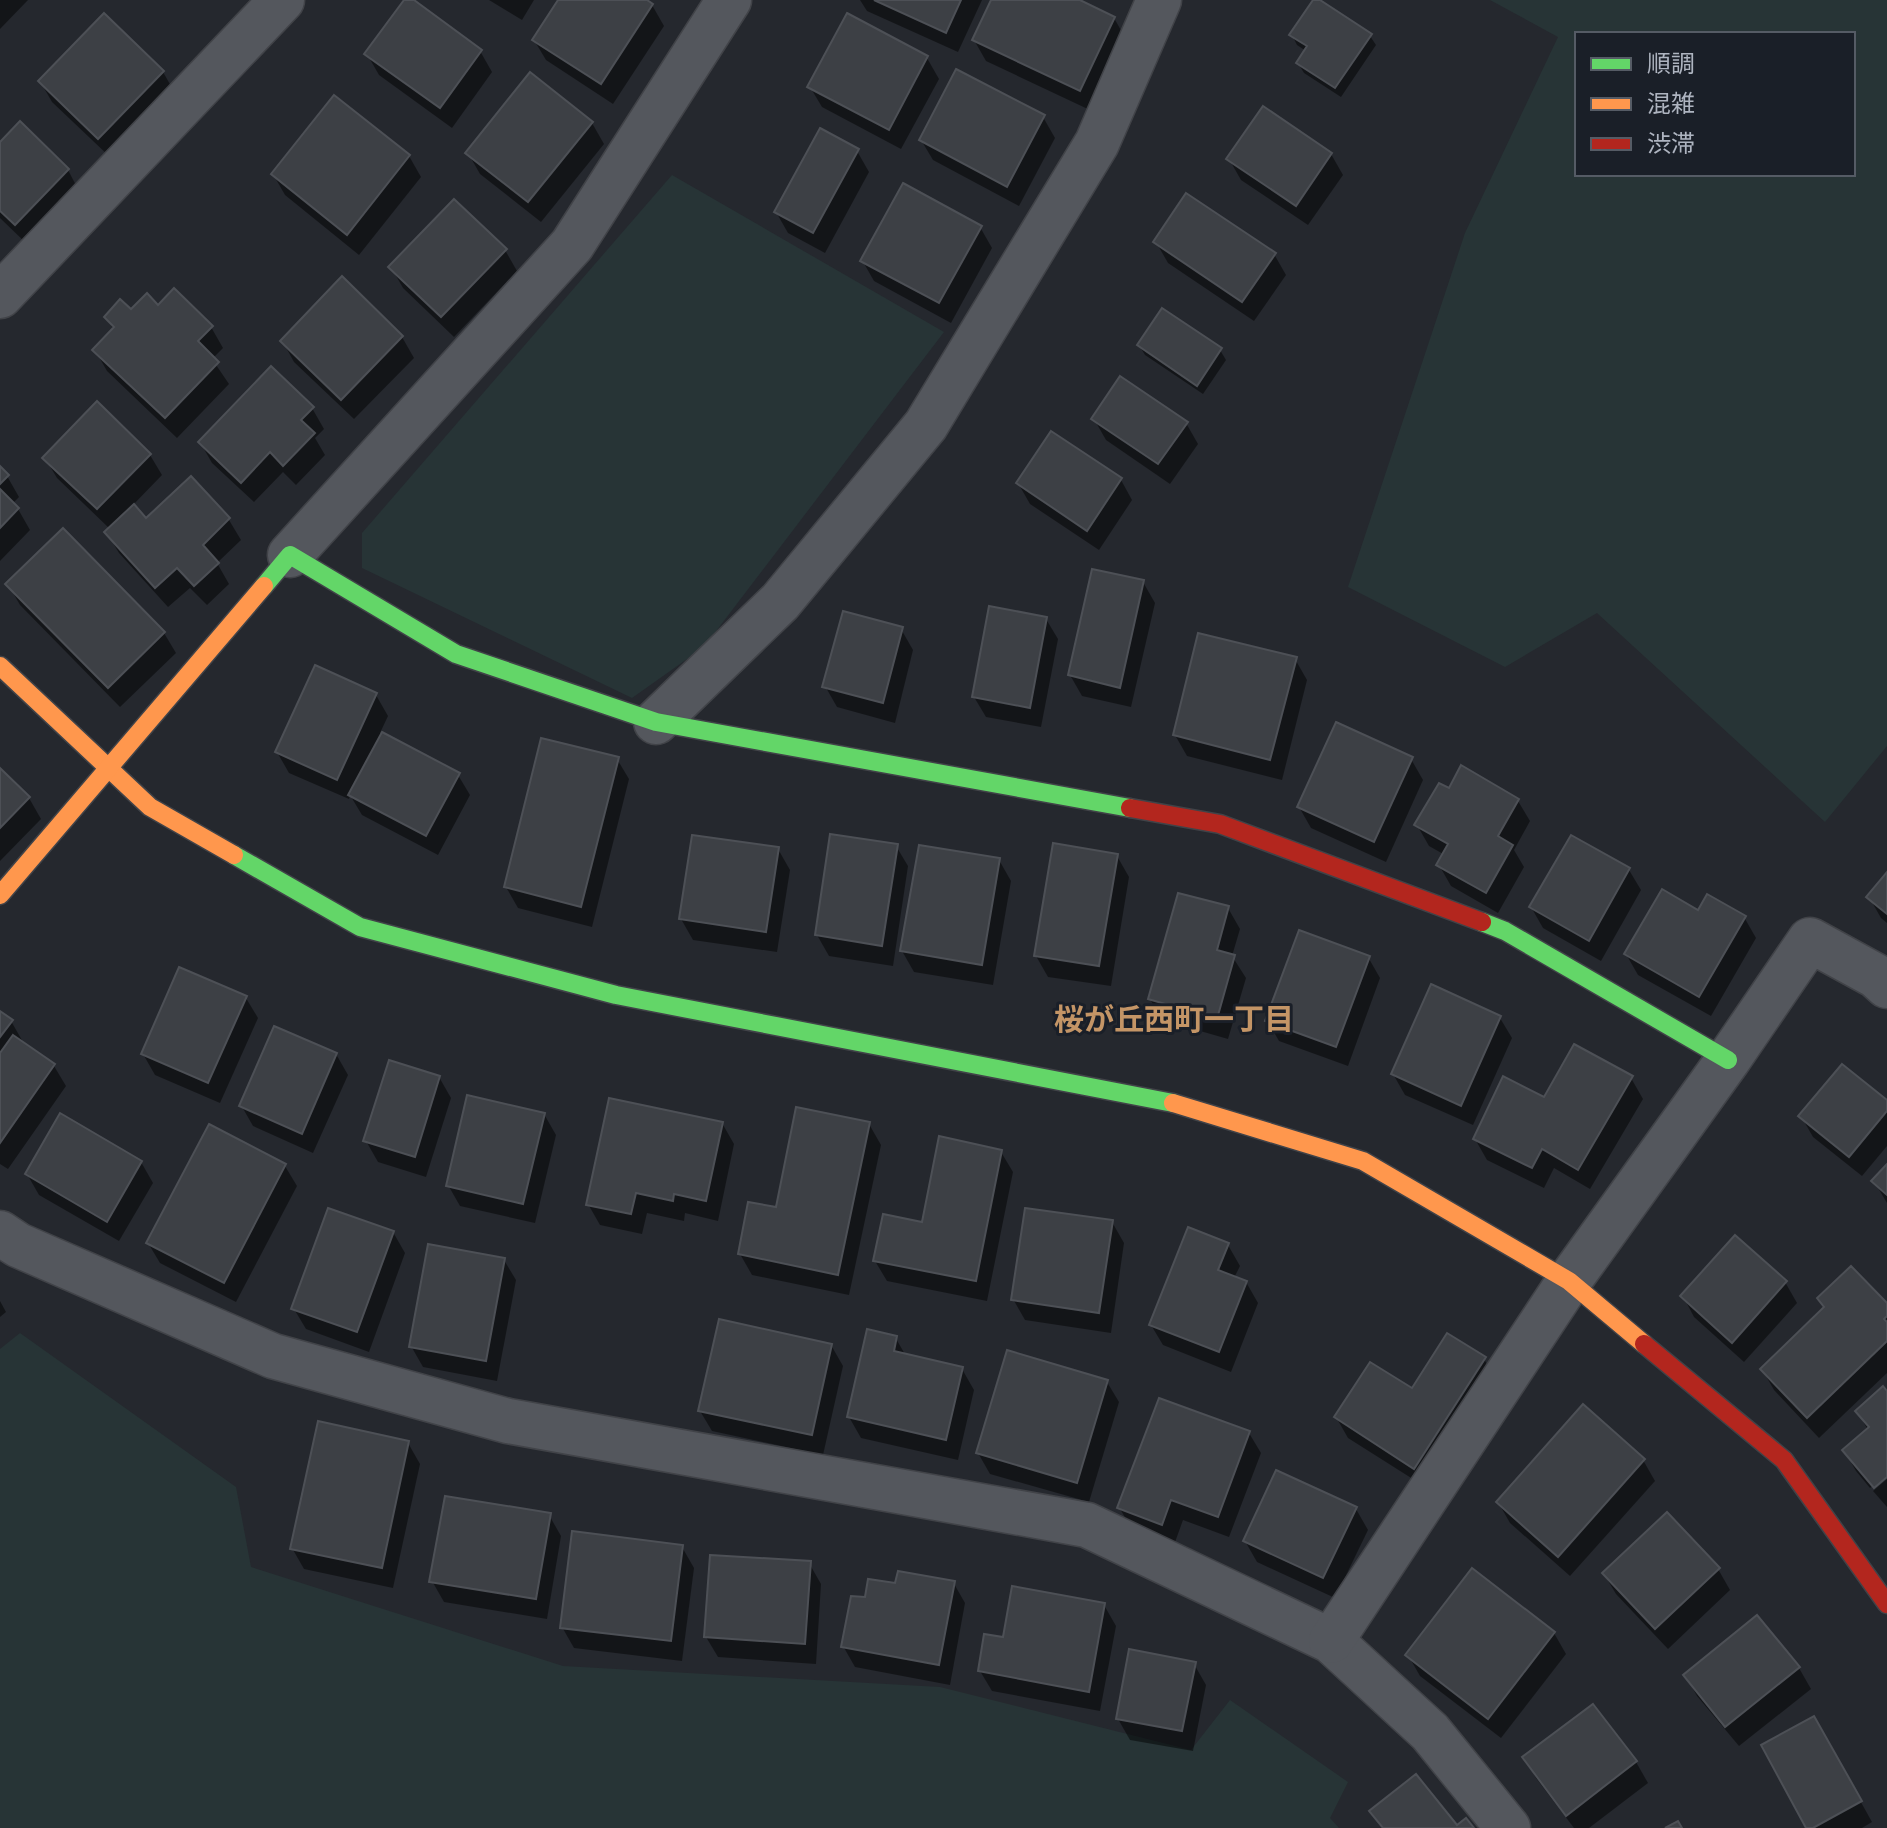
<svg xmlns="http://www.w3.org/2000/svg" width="1887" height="1828" font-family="'Titillium Web','Noto Sans JP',sans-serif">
<rect width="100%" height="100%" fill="#25282e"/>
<g fill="#273436" fill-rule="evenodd">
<path d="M1490,0H1887V746L1825,822L1597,613L1505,667L1348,587L1465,233L1558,37ZM1853,34V174H1577V34Z"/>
<path d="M672,175L944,332L704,647L632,698L362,568V533Z"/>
<path d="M20,1333L236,1487L251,1567L563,1666L940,1687L1191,1750L1230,1700L1348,1782L1330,1818L1339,1828H0V1349Z"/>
</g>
<g fill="#0007">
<path d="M0,0H28L0,29Z"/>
<path d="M406,0H411L480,51L492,72L452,128L379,75L367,54Z"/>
<path d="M489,0H534L522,20Z"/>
<path d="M560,0H644L652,5L664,26L613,104L546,60L534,40Z"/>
<path d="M860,0H982L958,52L867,11Z"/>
<path d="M993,0H1075L1114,18L1126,39L1092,111L986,61L974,40Z"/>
<path d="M1316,0L1370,36L1376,45L1341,97L1304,73L1298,63L1306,51L1297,45L1292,35Z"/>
<path d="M927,58L939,79L901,149L822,107L810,87Z"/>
<path d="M163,72L175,93L111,158L52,102L40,81Z"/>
<path d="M335,97L409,156L421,177L359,255L285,195L273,174Z"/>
<path d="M1043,117L1055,138L1019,206L933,160L921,140Z"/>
<path d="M592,123L604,144L541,222L480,174L468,153Z"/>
<path d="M0,145L68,170L79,191L28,245L0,218Z"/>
<path d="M857,151L869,172L825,253L788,233L776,212Z"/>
<path d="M1331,154L1343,175L1308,225L1241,180L1229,159Z"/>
<path d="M980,227L992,248L951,323L874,281L862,260Z"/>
<path d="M1156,242L1274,254L1286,275L1254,321L1168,263Z"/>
<path d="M505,250L517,271L454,337L403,288L391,267Z"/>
<path d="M158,308L211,327L223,348L212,359L229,384L177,438L107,371L95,350L114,330L106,317Z"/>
<path d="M402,337L414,358L354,419L294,362L283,342Z"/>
<path d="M1139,345L1220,350L1226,360L1203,394L1145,355Z"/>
<path d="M312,408L324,429L315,438L325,455L296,485L283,472L254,502L212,463L200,442Z"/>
<path d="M1094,419L1186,423L1198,444L1170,484L1106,440Z"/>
<path d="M150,455L162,475L132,506L146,521L191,479L229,520L241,540L217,563L229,584L207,605L190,588L168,607L119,553L107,533L110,529L57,478L45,458Z"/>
<path d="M0,469L7,476L19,497L12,504L18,509L30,530L0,561Z"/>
<path d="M1121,480L1132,500L1099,550L1030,504L1018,483Z"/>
<path d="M1143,582L1155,603L1131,707L1082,696L1070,675Z"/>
<path d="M8,584L164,633L176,653L120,707L20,605Z"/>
<path d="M1046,619L1058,639L1041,727L986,717L974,697Z"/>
<path d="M901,629L913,650L895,723L837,707L825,686Z"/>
<path d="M1295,659L1307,680L1282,780L1187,756L1175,735Z"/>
<path d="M376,695L388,716L380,733L458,775L470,795L438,855L362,815L350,795L349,799L289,773L277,752Z"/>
<path d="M617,759L629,779L592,927L518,908L506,887Z"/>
<path d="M1411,759L1423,780L1386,862L1311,828L1299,807Z"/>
<path d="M0,771L29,798L41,819L0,861Z"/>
<path d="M1449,790L1518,801L1530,821L1514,850L1524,867L1498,913L1451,886L1439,865L1445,855L1429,846L1417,825Z"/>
<path d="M896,846L908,866L893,966L829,956L817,935Z"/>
<path d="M778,849L790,870L777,952L693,940L681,919Z"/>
<path d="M1117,856L1129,877L1111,986L1048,977L1036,956Z"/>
<path d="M999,860L1011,881L993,985L914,972L902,951Z"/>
<path d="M1629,870L1641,890L1601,961L1543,928L1531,907Z"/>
<path d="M1887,875V923L1881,918L1869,897Z"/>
<path d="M1228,908L1240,929L1232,956L1246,978L1228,1039L1162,1020L1150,999Z"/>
<path d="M1699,913L1744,917L1756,938L1711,1016L1638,975L1626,954Z"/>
<path d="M1368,957L1380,978L1348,1066L1279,1041L1267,1020Z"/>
<path d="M246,998L258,1018L220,1103L155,1075L143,1054Z"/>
<path d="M0,1013L11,1021L23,1042L22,1043L54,1066L66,1086L8,1169L0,1164Z"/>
<path d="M1500,1018L1512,1038L1473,1125L1405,1095L1393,1074Z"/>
<path d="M336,1054L348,1075L313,1153L253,1126L241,1105Z"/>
<path d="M439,1077L451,1098L426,1177L378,1162L366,1141Z"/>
<path d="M1631,1078L1643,1099L1590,1189L1554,1168L1544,1188L1487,1160L1475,1139L1545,1100Z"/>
<path d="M1887,1103V1146L1862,1176L1813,1137L1801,1116Z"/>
<path d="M544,1114L556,1135L535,1223L460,1206L448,1185Z"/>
<path d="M722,1123L734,1144L718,1221L685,1213L684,1221L647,1213L642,1234L600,1225L588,1204Z"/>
<path d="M869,1124L881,1145L849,1295L752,1275L740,1254L777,1210Z"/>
<path d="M1001,1152L1013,1172L987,1301L887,1281L875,1261L923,1224Z"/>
<path d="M141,1162L153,1183L119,1241L39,1195L27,1174Z"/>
<path d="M285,1166L297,1186L236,1302L160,1263L148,1243Z"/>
<path d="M1887,1167V1203L1874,1181Z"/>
<path d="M1112,1222L1124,1243L1111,1333L1025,1320L1013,1299Z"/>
<path d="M393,1232L405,1253L369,1352L306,1329L294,1309Z"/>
<path d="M1228,1245L1240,1266L1234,1278L1246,1282L1258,1303L1231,1372L1163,1345L1151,1325Z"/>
<path d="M504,1260L516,1280L497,1381L423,1367L411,1346Z"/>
<path d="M1785,1282L1797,1303L1744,1362L1694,1317L1683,1296Z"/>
<path d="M0,1301L6,1312L0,1317Z"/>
<path d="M1887,1306V1373L1819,1438L1774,1390L1762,1369Z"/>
<path d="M895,1337L906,1356L962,1369L974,1390L958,1460L861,1438L849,1417Z"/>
<path d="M831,1345L843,1366L823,1455L712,1431L700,1411Z"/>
<path d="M1484,1359L1496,1380L1427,1488L1348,1438L1336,1417L1412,1390Z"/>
<path d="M1107,1382L1119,1402L1089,1502L990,1474L978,1453Z"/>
<path d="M1887,1395V1474L1870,1488L1856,1471L1844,1450L1868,1430L1857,1411Z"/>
<path d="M1249,1433L1261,1453L1229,1537L1183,1520L1174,1545L1131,1528L1119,1507Z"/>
<path d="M408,1443L420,1464L393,1588L304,1569L292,1548Z"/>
<path d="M1643,1460L1655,1481L1570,1576L1510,1523L1498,1502Z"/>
<path d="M1887,1479V1507L1873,1491Z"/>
<path d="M1356,1509L1368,1530L1335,1598L1257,1562L1245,1541Z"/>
<path d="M549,1515L561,1536L547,1619L444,1602L432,1581Z"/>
<path d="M682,1547L694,1568L682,1661L574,1648L562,1627Z"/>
<path d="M809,1563L821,1584L816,1664L718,1657L706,1637Z"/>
<path d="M1718,1569L1730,1590L1668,1649L1616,1594L1604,1574Z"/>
<path d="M953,1582L965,1603L950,1685L855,1667L843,1646L866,1600L897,1585Z"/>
<path d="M1104,1605L1116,1626L1100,1711L992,1691L980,1671Z"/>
<path d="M1757,1617L1799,1668L1811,1689L1739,1746L1697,1696L1686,1676Z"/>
<path d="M1554,1633L1566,1654L1501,1738L1420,1676L1408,1655Z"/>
<path d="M1194,1664L1206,1685L1193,1751L1130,1740L1118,1719Z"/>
<path d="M1592,1707L1636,1762L1648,1783L1589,1828H1574L1536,1778L1525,1758Z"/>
<path d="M1814,1718L1872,1822L1862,1828H1809Z"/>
</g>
<g fill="#3d4045" stroke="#4d5056" stroke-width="2">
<path d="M404,0H414L482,50L440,108L364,54Z"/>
<path d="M558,0H647L653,4L601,84L532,40Z"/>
<path d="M874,0H961L946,33Z"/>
<path d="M991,0H1080L1115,17L1080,91L972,40Z"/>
<path d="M1313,0H1320L1372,34L1335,88L1296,63L1307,46L1289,35Z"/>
<path d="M104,13L164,71L98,139L38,81Z"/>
<path d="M847,13L928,56L889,130L807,87Z"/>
<path d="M956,69L1045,115L1007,187L919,140Z"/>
<path d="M530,72L593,122L528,202L465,153Z"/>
<path d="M334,95L410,155L347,235L271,174Z"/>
<path d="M1263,106L1332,153L1296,206L1226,159Z"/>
<path d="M20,121L69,169L15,225L0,211V142Z"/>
<path d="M820,128L859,149L813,233L774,212Z"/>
<path d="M903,183L982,226L939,303L860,261Z"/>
<path d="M1186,193L1276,253L1242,302L1153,242Z"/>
<path d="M454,199L507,249L441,317L388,267Z"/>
<path d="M342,276L403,336L341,400L280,341Z"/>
<path d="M174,288L213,326L198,341L219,362L165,418L92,350L114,327L104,317L120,299L131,309L147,293L158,305Z"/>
<path d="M1162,308L1222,348L1197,386L1137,345Z"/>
<path d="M271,366L314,407L301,420L315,433L283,466L270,452L241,483L198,442Z"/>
<path d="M1120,376L1188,422L1158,464L1091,419Z"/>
<path d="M97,401L151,454L97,509L42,458Z"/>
<path d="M1051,431L1122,478L1087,531L1016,483Z"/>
<path d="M0,466L9,475L0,484Z"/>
<path d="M191,476L230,518L203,545L219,563L194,586L177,568L155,588L104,532L134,504L146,518Z"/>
<path d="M0,489L19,508L0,528Z"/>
<path d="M63,528L165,632L108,688L5,584Z"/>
<path d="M1092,569L1144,580L1120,688L1068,675Z"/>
<path d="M989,606L1047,617L1030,708L972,697Z"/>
<path d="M843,611L903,627L883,703L822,687Z"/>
<path d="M1198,633L1297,657L1270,760L1173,735Z"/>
<path d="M315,665L377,693L337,780L275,752Z"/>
<path d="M1336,722L1413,757L1374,842L1297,807Z"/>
<path d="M382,732L460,773L426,836L348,795Z"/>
<path d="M541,738L619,757L581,907L504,887Z"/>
<path d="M1461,765L1519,799L1498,836L1513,845L1486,893L1436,865L1448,844L1414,825L1439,783L1449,788Z"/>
<path d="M0,768L30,797L0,828Z"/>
<path d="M830,834L898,844L882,946L815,935Z"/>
<path d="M692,835L779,847L766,932L679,919Z"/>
<path d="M1571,835L1630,868L1589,941L1529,907Z"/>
<path d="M1053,843L1118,854L1099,966L1034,956Z"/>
<path d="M919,845L1000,858L982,965L900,951Z"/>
<path d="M1887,872V914L1866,897Z"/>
<path d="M1662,889L1698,910L1707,894L1746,916L1699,997L1624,954Z"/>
<path d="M1178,893L1229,906L1217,950L1235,955L1217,1019L1148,999Z"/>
<path d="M1299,930L1370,956L1336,1047L1265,1021Z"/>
<path d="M179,967L247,996L208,1083L141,1054Z"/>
<path d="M1431,984L1501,1016L1461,1106L1391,1074Z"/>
<path d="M0,1011L13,1020L0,1037Z"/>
<path d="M274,1026L337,1053L302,1134L239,1106Z"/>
<path d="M13,1035L55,1064L0,1143V1053Z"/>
<path d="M1574,1044L1633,1076L1578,1170L1542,1149L1532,1168L1473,1139L1503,1076L1544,1097Z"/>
<path d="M389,1060L440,1076L415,1157L363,1141Z"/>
<path d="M1842,1064L1887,1100V1111L1849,1157L1798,1116Z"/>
<path d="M467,1095L545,1113L523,1204L446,1186Z"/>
<path d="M609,1098L723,1122L706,1201L674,1194L673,1201L636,1193L631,1214L586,1205Z"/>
<path d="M796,1107L870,1122L838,1275L738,1254L748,1202L776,1207Z"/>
<path d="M60,1113L142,1161L107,1222L25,1174Z"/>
<path d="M209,1124L286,1164L224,1283L146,1243Z"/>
<path d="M939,1136L1002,1150L976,1281L873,1261L883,1214L922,1222Z"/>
<path d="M1887,1164V1195L1871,1181Z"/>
<path d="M328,1208L394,1231L357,1332L291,1309Z"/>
<path d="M1025,1208L1113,1220L1099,1313L1011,1300Z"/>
<path d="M1188,1227L1229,1243L1218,1270L1247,1281L1219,1352L1149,1325Z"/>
<path d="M1735,1235L1787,1281L1732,1343L1680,1296Z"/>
<path d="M428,1244L505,1258L486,1361L409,1347Z"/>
<path d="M1851,1266L1887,1303V1316L1884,1319L1887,1322V1341L1807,1418L1760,1369L1824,1307L1817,1298Z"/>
<path d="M719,1319L832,1344L812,1435L698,1411Z"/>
<path d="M867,1329L897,1336L894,1351L963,1367L946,1440L847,1417Z"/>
<path d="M1447,1333L1486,1357L1414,1469L1334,1417L1370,1362L1412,1388Z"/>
<path d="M1007,1350L1108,1380L1077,1483L976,1453Z"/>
<path d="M1883,1386L1887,1391V1477L1874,1488L1842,1450L1869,1427L1855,1411Z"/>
<path d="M1159,1398L1250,1431L1218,1517L1171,1500L1162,1525L1117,1508Z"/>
<path d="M1583,1404L1645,1459L1558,1557L1496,1502Z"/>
<path d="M318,1421L409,1441L382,1568L290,1549Z"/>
<path d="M1276,1470L1357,1507L1323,1578L1243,1541Z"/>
<path d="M445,1496L551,1513L536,1599L429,1582Z"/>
<path d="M1667,1512L1720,1568L1655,1629L1602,1573Z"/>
<path d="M572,1531L683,1545L671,1641L560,1628Z"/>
<path d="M710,1555L811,1561L805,1644L704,1637Z"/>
<path d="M1472,1568L1555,1632L1488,1719L1405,1655Z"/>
<path d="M898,1571L955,1581L939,1665L841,1647L851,1596L865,1597L868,1579L895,1583Z"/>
<path d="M1012,1586L1105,1603L1089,1692L978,1671L984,1634L1003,1637Z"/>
<path d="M1757,1615L1800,1667L1725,1727L1683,1675Z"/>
<path d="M1129,1649L1196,1662L1182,1731L1116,1719Z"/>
<path d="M1593,1704L1637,1761L1566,1816L1522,1757Z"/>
<path d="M1814,1716L1862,1801L1813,1828H1806L1761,1745Z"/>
<path d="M1416,1774L1457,1825L1466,1818L1474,1828H1383L1369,1811Z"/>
<path d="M1678,1821L1682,1828H1665Z"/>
</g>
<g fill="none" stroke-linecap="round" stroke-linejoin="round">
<g stroke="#414348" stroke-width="47">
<g id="street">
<path d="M0,296L282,0"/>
<path d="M290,555L572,245L729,0"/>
<path d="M656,722L780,602L926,425L1097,143L1159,0"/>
<path d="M0,1233L18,1245L273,1356L508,1421L1087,1525L1331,1641L1430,1732L1508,1828"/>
<path d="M1331,1641L1569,1281L1728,1060L1810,940L1876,976L1887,986"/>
</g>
</g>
<g stroke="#414348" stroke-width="21">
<g id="fast">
<path d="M264,586L290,555L456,654L656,722L1130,808"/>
<path d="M234,855L360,927L616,995L1173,1103"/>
<path d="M1482,922L1505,931L1728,1060"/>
</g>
</g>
<g stroke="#414348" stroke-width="21">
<g id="slow">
<path d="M0,666L150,807L234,855"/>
<path d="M0,895L264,586"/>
<path d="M1173,1103L1363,1161L1569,1281L1644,1344"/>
</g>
</g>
<g stroke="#414348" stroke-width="21">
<g id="jam">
<path d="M1130,808L1220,824L1482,922"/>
<path d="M1644,1344L1784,1460L1887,1604"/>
</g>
</g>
<use href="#street" stroke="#54575d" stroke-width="44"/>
<use href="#fast" stroke="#63d668" stroke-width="18"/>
<use href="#slow" stroke="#ff974d" stroke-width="18"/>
<use href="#jam" stroke="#b3261e" stroke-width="18"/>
</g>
<g text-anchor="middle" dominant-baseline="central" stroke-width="6" stroke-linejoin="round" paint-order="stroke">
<g font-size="30" font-weight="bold" fill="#c49566" stroke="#1a1f28">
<text x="1174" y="1019">桜が丘西町一丁目</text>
</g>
</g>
<rect x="1575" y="32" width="280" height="144" fill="#1a1f28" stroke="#555b65" stroke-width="2"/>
<rect x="1591" y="58" width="40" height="12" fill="#63d668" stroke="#555b65" stroke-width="2"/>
<text x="1647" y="72" font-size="24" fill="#aeb4c0">順調</text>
<rect x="1591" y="98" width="40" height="12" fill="#ff974d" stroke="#555b65" stroke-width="2"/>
<text x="1647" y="112" font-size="24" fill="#aeb4c0">混雑</text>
<rect x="1591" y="138" width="40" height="12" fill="#b3261e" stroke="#555b65" stroke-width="2"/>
<text x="1647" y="152" font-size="24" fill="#aeb4c0">渋滞</text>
</svg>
